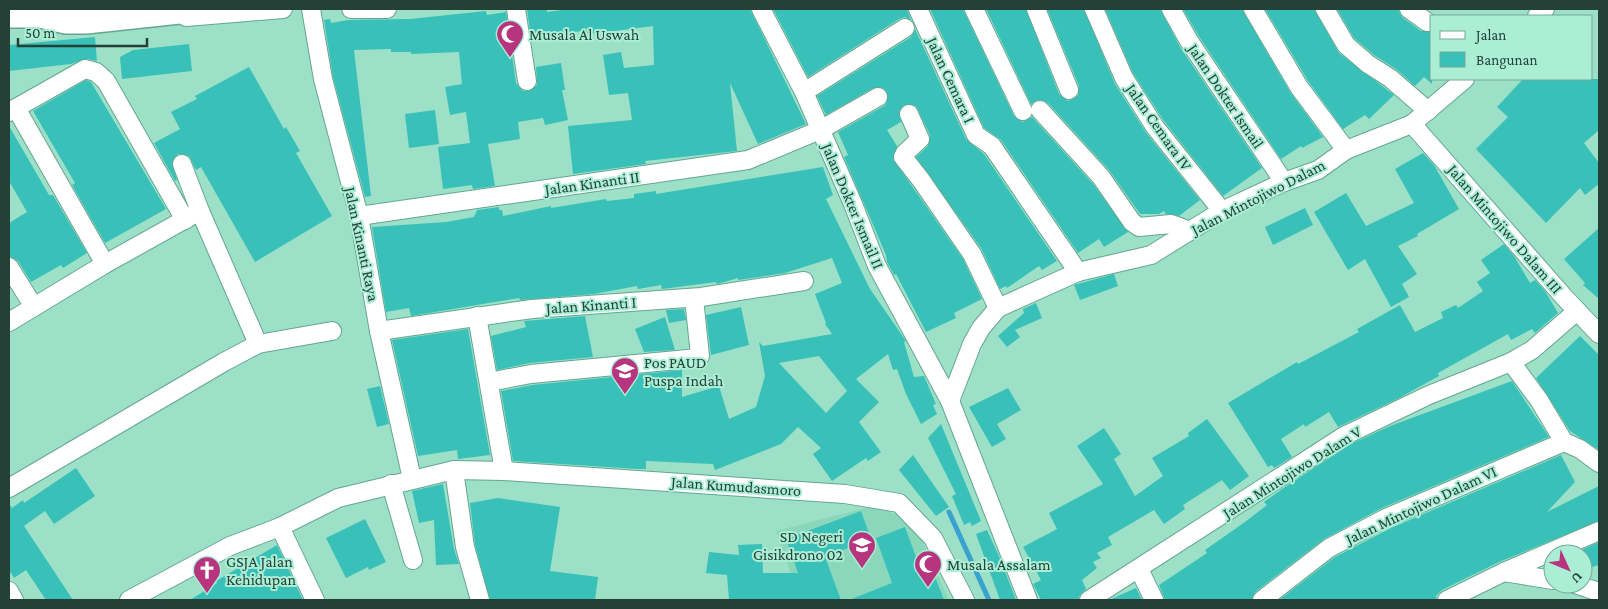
<svg xmlns="http://www.w3.org/2000/svg" width="1608" height="609" font-family="'Crimson Pro',serif">
<rect width="100%" height="100%" fill="#9de0c8"/>
<path fill="#8ad7bc" d="M877,505L902,518L921,538L949,600H800L776,531Z"/>
<g fill="none" stroke-linecap="round" stroke-linejoin="round">
<path stroke="#3aa2ce" stroke-width="5" d="M949,512L989,600"/>
</g>
<g fill="#39c0b9" fill-rule="evenodd">
<path d="M527,9H547V12L569,9H750L806,124L758,144L730,83L737,151L645,161L646,164L573,174L568,126L632,120L628,93L609,95L603,55L621,52L624,68L654,65L653,26L599,33L581,34V31L531,39Z"/>
<path d="M773,9H907L911,20L905,17L899,19L808,77Z"/>
<path d="M930,9H963L1014,116L1023,122L1032,117L1093,184L1128,232L1104,247L1099,239L1078,253L1001,140L984,128Z"/>
<path d="M986,9H1026L1059,94L1068,101L1078,96L1079,86L1047,9H1084L1115,84L1147,134L1200,200L1179,216L1166,214L1164,211L1159,214H1140L1109,170L1048,103L1038,100L1031,104Z"/>
<path d="M1105,9H1160L1180,47L1262,168L1223,196L1164,121L1133,73Z"/>
<path d="M1183,9H1242L1290,92L1323,137L1302,148L1301,146L1281,159L1198,35Z"/>
<path d="M1265,9H1314L1339,53L1394,95L1369,119L1365,115L1343,129L1308,81Z"/>
<path d="M1337,9H1398L1402,17L1421,31H1432V84L1424,77L1415,86L1396,69L1374,55L1354,38Z"/>
<path d="M486,11L487,15L506,12L516,83L523,91H529L537,85L536,67L561,63L565,90H562L568,120L545,125L543,118L518,122L520,139L488,144L495,186L473,189L472,185L443,189L438,147L470,143L466,112L450,115L445,87L462,84L459,52L411,54V52H391V49L354,50L371,196L365,197L333,77L324,20L330,19L331,23L348,20L410,19Z"/>
<path d="M915,29L966,139L984,154L1057,261L1042,270L1039,266L1007,288L1006,286L1000,289L981,248L916,157L928,146L930,135L916,106L904,105L899,112L901,122L887,130L897,146L893,159L963,259L982,299L954,313L956,318L926,332L896,274L894,275L887,262L886,255L844,157L848,155L838,132L884,106L887,102V92L883,88H873L826,115L817,96L911,37Z"/>
<path d="M95,37L97,61L87,59L71,64L9,71V45Z"/>
<path d="M189,44L192,71L122,79L120,57L133,50Z"/>
<path d="M249,67L284,129L286,127L300,151L296,153L332,216L255,262L201,167L196,170L189,156L178,154L172,163L177,180L175,181L154,143L180,129L171,112L197,99L195,96Z"/>
<path d="M1523,79H1599V130L1584,143L1599,163V184L1585,195L1580,188L1546,223L1476,149L1508,117L1497,107Z"/>
<path d="M86,80L91,82L166,209L105,243L72,185L75,183L33,111Z"/>
<path d="M435,110L439,144L409,148L405,114Z"/>
<path d="M9,126L49,195H53L87,253L63,268L61,265L31,282L18,261L9,256V223L27,212L9,181Z"/>
<path d="M1423,153L1434,165L1459,209L1417,234L1418,236L1398,246L1417,274L1402,284L1409,297L1391,307L1365,259L1348,270L1314,212L1346,193L1366,226L1414,203L1395,169Z"/>
<path d="M823,167L833,195L826,199L870,289L906,341L904,342L914,377L924,376L936,404L933,405L937,414L921,424L906,394L897,369L893,370L888,354L856,379L879,402L859,422L881,452L868,461L866,458L832,481L813,454L821,448L798,427L781,444L715,470L713,464L646,461V469H638L513,461L501,391L532,385L682,370V397L719,386L729,419L756,407L765,376L759,342L763,346L832,334L825,324L826,323L815,294L842,283L832,258L785,273L738,280V278L717,284L716,282L662,289L661,285L638,289L637,286L594,294L520,300L519,298L411,316L409,308L386,312L372,227L446,222L474,217L477,210L499,207V210H502L503,216L551,206V208L606,199L607,201L634,198V194L656,191V194ZM819,356L847,391L826,413L779,363Z"/>
<path d="M1305,208L1313,225L1273,245L1265,227Z"/>
<path d="M1599,228V299L1583,285L1585,283L1564,259Z"/>
<path d="M1504,244L1514,256L1530,283L1535,280L1545,291L1558,313L1535,333L1532,329L1511,340L1508,334L1438,373L1439,376L1399,398L1338,427L1329,412L1305,427L1304,424L1281,439L1292,457L1274,468L1272,465L1268,467L1228,403L1297,362L1298,364L1359,332L1357,329L1400,305L1415,332L1443,318L1441,312L1456,305L1458,308L1483,291L1477,282L1490,273L1481,260Z"/>
<path d="M1114,274L1118,286L1080,300L1074,285Z"/>
<path d="M1036,303L1042,318L1015,330L1020,337L1007,347L998,336L1024,313L1023,309Z"/>
<path d="M741,307L749,345L711,355L706,315Z"/>
<path d="M684,309L686,320L669,323L666,310Z"/>
<path d="M585,316L593,357L530,363L497,370L491,336L526,327L524,321Z"/>
<path d="M665,317L675,350L644,352L635,329Z"/>
<path d="M468,329L490,455L458,459L457,450L418,456L392,340Z"/>
<path d="M1580,336L1599,355V450L1570,431L1536,378Z"/>
<path d="M1512,381L1549,437L1382,508L1324,539L1255,592L1252,600H1165L1159,585L1207,553L1205,550L1245,522L1267,505L1264,502L1285,487L1349,445L1390,426Z"/>
<path d="M380,386L389,424L377,427L367,389Z"/>
<path d="M1008,388L1021,410L997,424L1006,439L992,447L969,407Z"/>
<path d="M1207,419L1249,476L1230,490L1222,480L1183,505L1185,509L1164,524L1154,510L1108,537L1112,545L1097,553L1101,558L1093,562L1097,568L1082,580L1086,589L1080,595L1078,600H1041L1033,584L1041,580L1023,547L1057,529L1049,513L1103,484L1077,446L1104,428L1121,454L1114,459L1135,496L1163,476L1152,458L1189,436L1188,433Z"/>
<path d="M941,424L981,521L972,526L970,522L964,525L952,496L956,494L928,438Z"/>
<path d="M913,455L949,507L936,516L899,470Z"/>
<path d="M1561,455L1575,482L1547,512L1599,486V521L1499,562L1442,590L1436,596L1437,600H1279L1335,557L1391,528Z"/>
<path d="M76,468L95,496L54,524L45,511L24,526L73,600H46L26,570L14,578L9,570V503L12,508L23,500L24,503Z"/>
<path d="M443,484L454,549L459,564L436,565L434,520L419,523L412,491Z"/>
<path d="M498,498L560,507L550,571L598,577L595,600H490L475,545L470,503Z"/>
<path d="M861,511L871,539L825,557L841,600H729L727,575L706,573L709,552L739,555L738,545L762,544L763,573H798L786,539Z"/>
<path d="M365,519L386,562L369,570L368,567L346,578L326,538Z"/>
<path d="M905,527L922,573L932,569L944,600H849L892,583L876,538Z"/>
<path d="M987,530L999,556L1016,600H1000L976,534Z"/>
<path d="M1599,542V565L1586,569L1583,554H1573Z"/>
<path d="M277,545L303,600H190L217,583L216,581Z"/>
<path d="M1136,588L1142,600H1108H1109Z"/>
</g>
<g fill="none" stroke-linecap="round" stroke-linejoin="round">
<g stroke="#64a68f" stroke-width="20">
<g id="street">
<path d="M311,9L323,79L359,216L379,331L412,479"/>
<path d="M351,9H387"/>
<path d="M516,9L527,81"/>
<path d="M761,9L804,92L853,204L877,266L950,401L1028,600"/>
<path d="M918,9L976,135L992,146L1078,272"/>
<path d="M974,9L1023,111"/>
<path d="M1036,9L1069,90"/>
<path d="M1094,9L1124,78L1155,127L1222,211"/>
<path d="M1171,9L1189,41L1284,182"/>
<path d="M1253,9L1299,87L1346,150"/>
<path d="M1325,9L1346,45L1368,64L1390,78L1428,111"/>
<path d="M1409,9L1427,22"/>
<path d="M1537,16L1545,9"/>
<path d="M186,17L283,9"/>
<path d="M804,92L905,28"/>
<path d="M16,108L105,264"/>
<path d="M1040,110L1101,177L1132,222L1139,227L1171,224L1190,231"/>
<path d="M9,112L85,69L96,72L106,81L185,220"/>
<path d="M909,114L920,139L905,153L903,157L921,180L972,254L998,308"/>
<path d="M1412,124L1564,297L1599,334"/>
<path d="M182,164L200,211"/>
<path d="M359,216L748,160L820,130L878,97"/>
<path d="M9,267L34,307"/>
<path d="M477,316L504,471"/>
<path d="M9,322L105,264L200,211L258,344"/>
<path d="M379,331L532,309L701,297L804,281"/>
<path d="M1511,362L1539,400L1564,442L1580,449L1599,463"/>
<path d="M489,382L531,374L698,358L700,356L694,298"/>
<path d="M950,401L972,344L981,328L998,308L1078,272L1151,255L1222,211L1284,182L1318,170L1346,150L1412,124L1465,79"/>
<path d="M454,470L465,547L480,600"/>
<path d="M391,484L413,560"/>
<path d="M9,488L224,362L258,344L332,331"/>
<path d="M280,527L315,600"/>
<path d="M1139,569L1154,600"/>
<path d="M1504,572L1599,531"/>
<path d="M1575,584L1599,592"/>
<path d="M9,591L14,600"/>
<path d="M129,600L230,546L280,527L338,498L454,470L504,471L845,494L899,503L933,538L965,600"/>
<path d="M1089,600L1344,436L1429,395L1511,362L1532,350L1577,311"/>
<path d="M1262,600L1329,548L1386,518L1564,442"/>
<path d="M1447,600L1504,572L1553,580"/>
</g>
</g>
<g stroke="#64a68f" stroke-width="28">
<path id="secondary" d="M9,15H40L66,21H86L198,9"/>
</g>
<use href="#street" stroke="#fff" stroke-width="18"/>
<use href="#secondary" stroke="#fff" stroke-width="25"/>
</g>
<defs>
<g id="mosque-pin" transform="scale(1.4375)"><path d="M0 17L-7.5 6A9.5 9.5 0 1 1 7.5 6Z" fill="#b6357e" stroke="#aaeed5"/><path d="M3.5-4.9A6 6 0 1 0 3.5 4.9A5 5 0 1 1 3.5-4.9Z" fill="#fff"/></g>
<g id="school-pin" transform="scale(1.4375)"><path d="M0 17L-7.5 6A9.5 9.5 0 1 1 7.5 6Z" fill="#b6357e" stroke="#aaeed5"/><path d="M0-5L7-2L0 1L-7-2ZM-4 1L0 2.5L4 1V4Q0 6-4 4Z" fill="#fff"/></g>
<g id="church-pin" transform="scale(1.4375)"><path d="M0 17L-7.5 6A9.5 9.5 0 1 1 7.5 6Z" fill="#b6357e" stroke="#aaeed5"/><path d="M-1.2-6h2.4v3.5h3.3v2.4h-3.3V6h-2.4V-.1h-3.3v-2.4h3.3Z" fill="#fff"/></g>
</defs>
<g fill-rule="evenodd">
<use href="#mosque-pin" x="510" y="34"/>
<use href="#school-pin" x="625" y="371"/>
<use href="#school-pin" x="862" y="545"/>
<use href="#mosque-pin" x="928" y="564"/>
<use href="#church-pin" x="207" y="570"/>
</g>
<g text-anchor="middle" dominant-baseline="central" stroke-width="4" stroke-linejoin="round" paint-order="stroke">
<g font-size="16" fill="#254037" stroke="#aaeed5" text-anchor="start">
<text x="529" y="34">Musala Al Uswah</text>
<text x="644" y="362">Pos PAUD<tspan x="644" dy="18">Puspa Indah</tspan></text>
<text x="843" y="536" text-anchor="end">SD Negeri<tspan x="843" dy="18">Gisikdrono 02</tspan></text>
<text x="226" y="561">GSJA Jalan<tspan x="226" dy="18">Kehidupan</tspan></text>
<text x="947" y="564">Musala Assalam</text>
</g>
<g font-size="16" fill="#254037" stroke="#aaeed5">
<text transform="translate(951 80) rotate(65)">Jalan Cemara I</text>
<text transform="translate(1226 96) rotate(56)">Jalan Dokter Ismail</text>
<text transform="translate(1159 127) rotate(55)">Jalan Cemara IV</text>
<text transform="translate(592 183) rotate(-8)">Jalan Kinanti II</text>
<text transform="translate(1258 197) rotate(-27)">Jalan Mintojiwo Dalam</text>
<text transform="translate(853 206) rotate(67)">Jalan Dokter Ismail II</text>
<text transform="translate(1505 229) rotate(49)">Jalan Mintojiwo Dalam III</text>
<text transform="translate(362 244) rotate(78)">Jalan Kinanti Raya</text>
<text transform="translate(591 305) rotate(-4)">Jalan Kinanti I</text>
<text transform="translate(1292 472) rotate(-32)">Jalan Mintojiwo Dalam V</text>
<text transform="translate(736 486) rotate(4)">Jalan Kumudasmoro</text>
<text transform="translate(1421 505) rotate(-25)">Jalan Mintojiwo Dalam VI</text>
</g>
</g>
<rect width="1608" height="609" fill="none" stroke="#254037" stroke-width="20"/>
<rect x="1430" y="15" width="162" height="65" fill="#aaeed5" stroke="#75a896"/>
<rect x="1440" y="31" width="25" height="8" fill="#ffffff" stroke="#75a896"/>
<text x="1476" y="40" font-size="15" fill="#254037">Jalan</text>
<rect x="1440" y="52" width="25" height="15" fill="#39c0b9" stroke="#75a896"/>
<text x="1476" y="65" font-size="15" fill="#254037">Bangunan</text>
<g transform="translate(1568 569) rotate(134)"><circle r="24" fill="#aaeed5" stroke="#75a896"/>
<path d="M0-4L9 19L0 12L-9 19Z" fill="#b6357e"/>
<text y="-8" font-size="14" font-weight="bold" text-anchor="middle" fill="#254037">U</text>
</g>
<path d="M18 38v8h129v-8" fill="none" stroke="#254037" stroke-width="2.5"/>
<text x="25" y="38" font-size="15" fill="#254037" stroke="#aaeed5" stroke-width="4" paint-order="stroke">50 m</text>
</svg>
